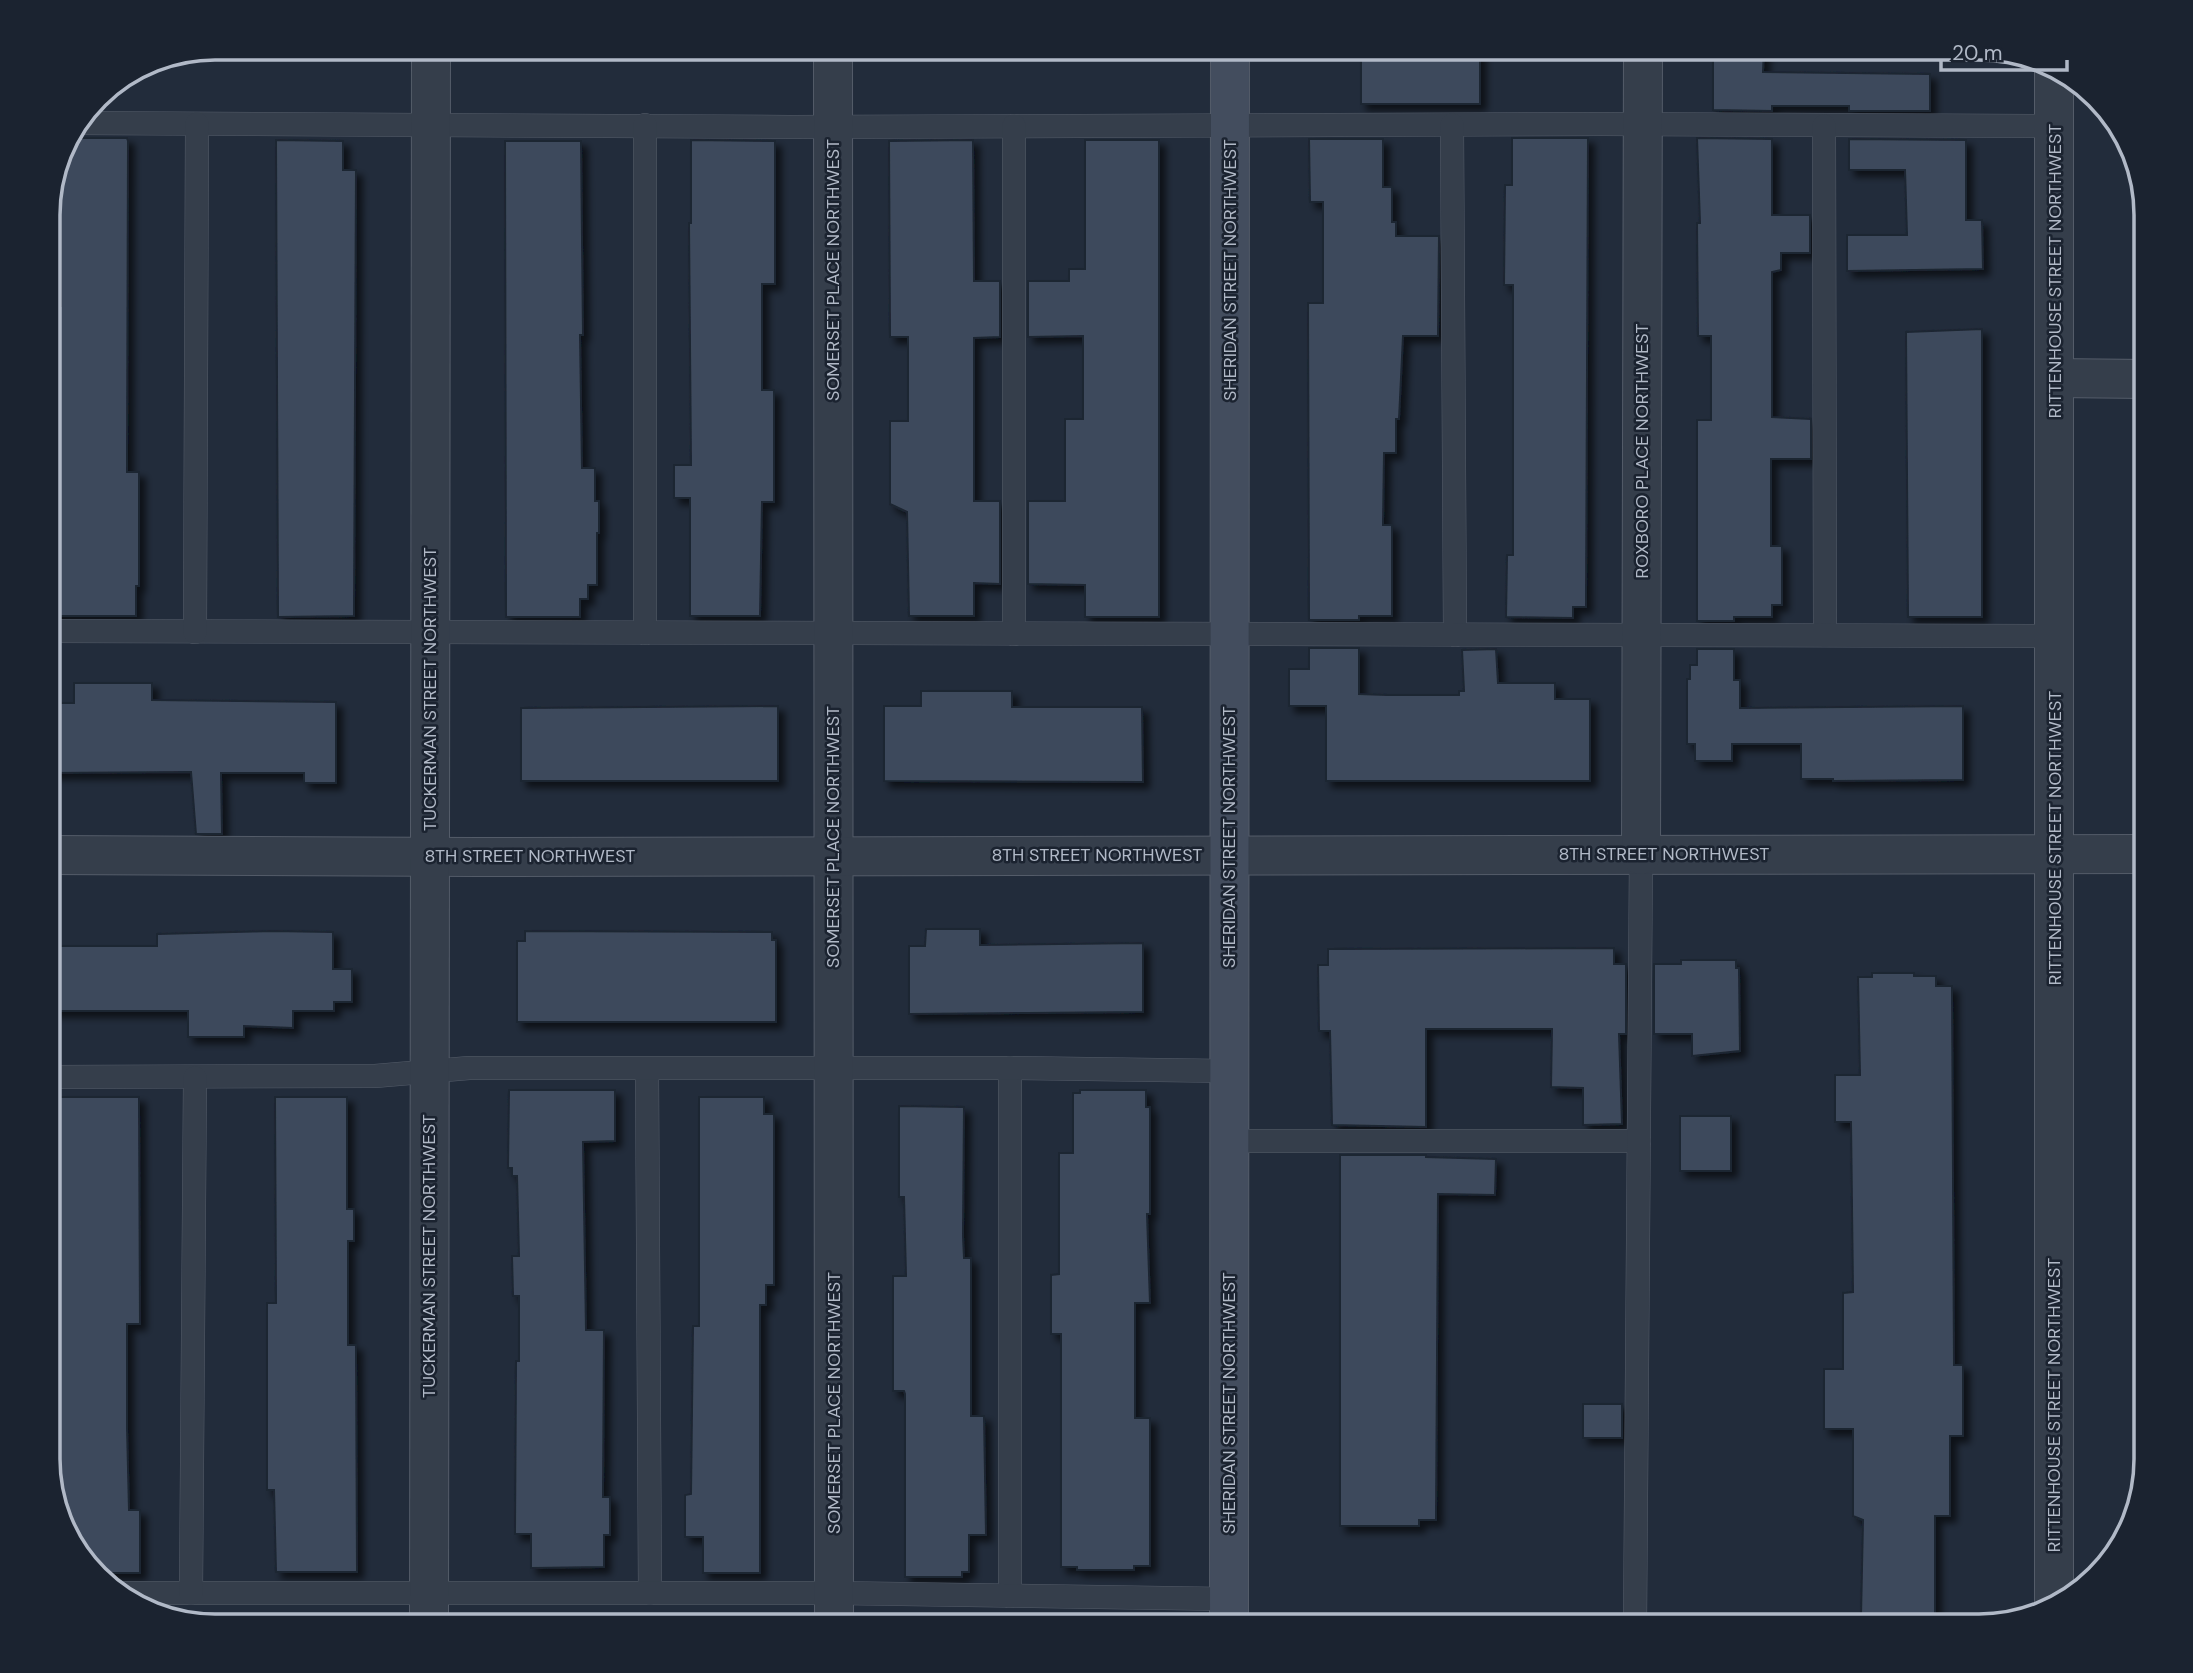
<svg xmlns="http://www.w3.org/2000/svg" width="2193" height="1673" font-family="'DM Sans',sans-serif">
<defs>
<filter id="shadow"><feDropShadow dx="6" dy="6" stdDeviation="3.5" flood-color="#0009"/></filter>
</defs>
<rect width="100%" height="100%" fill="#222c3b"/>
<g fill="#3e4a5b" stroke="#1d2532" stroke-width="2" filter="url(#shadow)">
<rect x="1361" y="47" width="119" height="57"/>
<path d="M1713,47H1764L1763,72L1930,74V111H1849V106H1772V111L1713,110Z"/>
<path d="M67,138H127L128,141L127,472H139V586H136V616H48V306H61L60,199H56V174Z"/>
<path d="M1512,138H1588L1586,607H1573V618L1506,617L1507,555H1513V285H1504L1505,185H1512Z"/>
<path d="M1697,138L1772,139V215H1810V253H1781V270L1772,272V417L1811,419V459H1771V546H1782V605H1772V617H1734V621H1697V420H1711V336H1698L1697,223H1700Z"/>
<path d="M1309,139H1383V187H1392V222H1396V236H1439L1438,336H1403L1399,419H1396V453H1384L1383,525H1392V616H1359V620H1309L1308,303H1323V202H1310Z"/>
<path d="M1849,139L1966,140V220H1982L1983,269L1847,271V235H1907L1905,170H1849Z"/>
<path d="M276,140L343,141V170H356L354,616L278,617Z"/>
<path d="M691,140L775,141V284H762V390H774V502H762L760,616H690V498H674V465H691L689,223H691Z"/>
<path d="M973,140L974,281H1000V337L974,338V501H1000V584L974,583V616H909L907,512L890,504V421H908V337H890L889,141Z"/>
<path d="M1085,140H1159V617H1085V585L1028,584V501H1065V419H1083V336L1028,337V281H1069V269H1085Z"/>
<path d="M505,141H581L583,335H580L582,468H595V501H599V533H597V585H588V599H580V617H506Z"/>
<path d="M1982,329V617H1908L1906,332Z"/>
<path d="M1309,648H1359V694L1388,695H1459V691H1464L1462,650L1496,649L1498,683H1555V699H1590V781H1326V706H1289V669H1309Z"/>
<path d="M1697,649H1734V680H1740V708L1963,706V780L1833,781V779H1801V744H1732V761H1695V744H1687V679H1690V665H1697Z"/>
<path d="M74,683H152V700L336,702V783H304V773H221L222,834H196L191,772L48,773V703H74Z"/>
<path d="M921,691H1012V707H1142L1143,782L884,781V706H921Z"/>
<path d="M778,706V781H521V708Z"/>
<path d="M926,929H980V945L1143,943V1012L909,1014V946H925Z"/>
<path d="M272,931L333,932V969H352V1002H334V1011H293V1028L244,1026V1037H188V1011H48V946H157V934Z"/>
<path d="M525,931L772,932V940H776V1022H517V941H525Z"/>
<path d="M1614,948V964H1626V1034H1619L1622,1124L1583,1125V1088L1551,1087L1552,1029H1426V1127L1332,1125L1330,1031H1319L1318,965H1328V949Z"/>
<path d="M1681,960H1736V968H1739L1740,1051L1692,1056V1034H1654V964H1681Z"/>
<path d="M1872,973H1914V976H1936V986H1952L1954,1365H1963V1436H1950V1516H1935V1616H1861L1863,1520L1853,1516V1429H1824V1369H1843V1293L1853,1292L1851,1122H1835V1075H1860L1858,977H1872Z"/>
<path d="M509,1090H615V1141L583,1142L586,1330H604L603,1497H610V1535H604V1567L531,1568V1534H515L516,1361H519V1296H513L512,1256H519L517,1176H512V1168H508Z"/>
<path d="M1080,1090H1146V1107H1150V1214H1147L1150,1303H1135V1418H1150V1566H1134V1570H1077V1567H1061V1334H1051V1275L1059,1274V1153H1073V1093H1080Z"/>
<path d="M60,1097H139L140,1324H127V1427L129,1510H140V1573H98L65,1533L48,1469L49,1128H60Z"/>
<path d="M275,1097H347V1209H354V1241H348V1345H356L357,1572H276L274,1490H267V1303H276Z"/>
<path d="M699,1097H764V1114H774V1285H766V1305H760V1573H703V1537H685V1495L691,1494L693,1326H699Z"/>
<path d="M899,1106L964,1107L963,1236L964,1258H971V1416H984L986,1535H969V1572H962V1577H905V1394L904,1391H893V1276H906L904,1197H899Z"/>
<rect x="1680" y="1116" width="51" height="55"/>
<path d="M1340,1155H1426V1157L1496,1159L1495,1195L1438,1194L1436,1520H1419V1526H1340Z"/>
<rect x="1583" y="1404" width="39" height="34"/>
</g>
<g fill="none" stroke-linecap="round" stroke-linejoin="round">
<g stroke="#545c69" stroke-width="24">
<g id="lane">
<path d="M78,123L790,127L1601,124L2055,126"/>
<path d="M645,125V633"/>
<path d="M1452,125L1455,635"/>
<path d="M1014,126V634"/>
<path d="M1824,126L1825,635"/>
<path d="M48,631L2055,636"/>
<path d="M195,632L197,124"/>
<path d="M1010,1068V1596"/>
<path d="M647,1070L650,1593"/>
<path d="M48,1077L375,1076L469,1068H1010L1229,1071"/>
<path d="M1229,1141H1639"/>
<path d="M116,1593H834L1229,1599"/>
<path d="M191,1593L195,1078"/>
<path d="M1635,1626L1641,855"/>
</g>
</g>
<g stroke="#545c69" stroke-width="40">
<g id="street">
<path d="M833,47L834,1626"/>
<path d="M2055,378L2146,379"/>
<path d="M48,855L473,857L2146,854"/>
<path d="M1641,855L1643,47"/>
<path d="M2054,1607V68"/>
<path d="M429,1626L431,47"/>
</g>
</g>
<g stroke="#545c69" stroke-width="40">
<path id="secondary" d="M1229,1626L1230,47"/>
</g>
<use href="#lane" stroke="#353e4b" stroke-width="23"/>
<use href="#street" stroke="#353e4b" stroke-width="38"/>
<use href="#secondary" stroke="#434d5e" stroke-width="38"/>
</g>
<g text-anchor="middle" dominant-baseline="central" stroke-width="5" stroke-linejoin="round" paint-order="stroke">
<g font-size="18" fill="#b1b9c7" stroke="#1b2330">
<text transform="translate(833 270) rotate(-90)">SOMERSET PLACE NORTHWEST</text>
<text transform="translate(1230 270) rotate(-90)">SHERIDAN STREET NORTHWEST</text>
<text transform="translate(2055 271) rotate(-90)">RITTENHOUSE STREET NORTHWEST</text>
<text transform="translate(1642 451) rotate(-90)">ROXBORO PLACE NORTHWEST</text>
<text transform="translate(430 689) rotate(-90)">TUCKERMAN STREET NORTHWEST</text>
<text transform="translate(833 837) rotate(-90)">SOMERSET PLACE NORTHWEST</text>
<text transform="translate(1229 837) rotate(-90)">SHERIDAN STREET NORTHWEST</text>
<text transform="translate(2055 838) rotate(-90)">RITTENHOUSE STREET NORTHWEST</text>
<text x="1664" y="854">8TH STREET NORTHWEST</text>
<text x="1097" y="855">8TH STREET NORTHWEST</text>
<text x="530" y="856">8TH STREET NORTHWEST</text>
<text transform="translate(429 1256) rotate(-90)">TUCKERMAN STREET NORTHWEST</text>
<text transform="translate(834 1403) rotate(-90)">SOMERSET PLACE NORTHWEST</text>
<text transform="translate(1229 1403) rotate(-90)">SHERIDAN STREET NORTHWEST</text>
<text transform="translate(2054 1405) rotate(-90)">RITTENHOUSE STREET NORTHWEST</text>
</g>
</g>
<path d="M0 0H2193V1673H0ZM215 60H1979A155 155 0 0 1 2134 215V1459A155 155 0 0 1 1979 1614H215A155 155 0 0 1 60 1459V215A155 155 0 0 1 215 60Z" fill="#1b2330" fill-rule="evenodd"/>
<path fill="none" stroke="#b1b9c7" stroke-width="3.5" d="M215 60H1979A155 155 0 0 1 2134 215V1459A155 155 0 0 1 1979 1614H215A155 155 0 0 1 60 1459V215A155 155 0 0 1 215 60Z"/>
<path d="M1941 60v10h126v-10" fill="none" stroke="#b1b9c7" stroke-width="3.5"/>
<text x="1952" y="60" font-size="21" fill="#b1b9c7" stroke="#1b2330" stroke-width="5" paint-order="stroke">20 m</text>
</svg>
